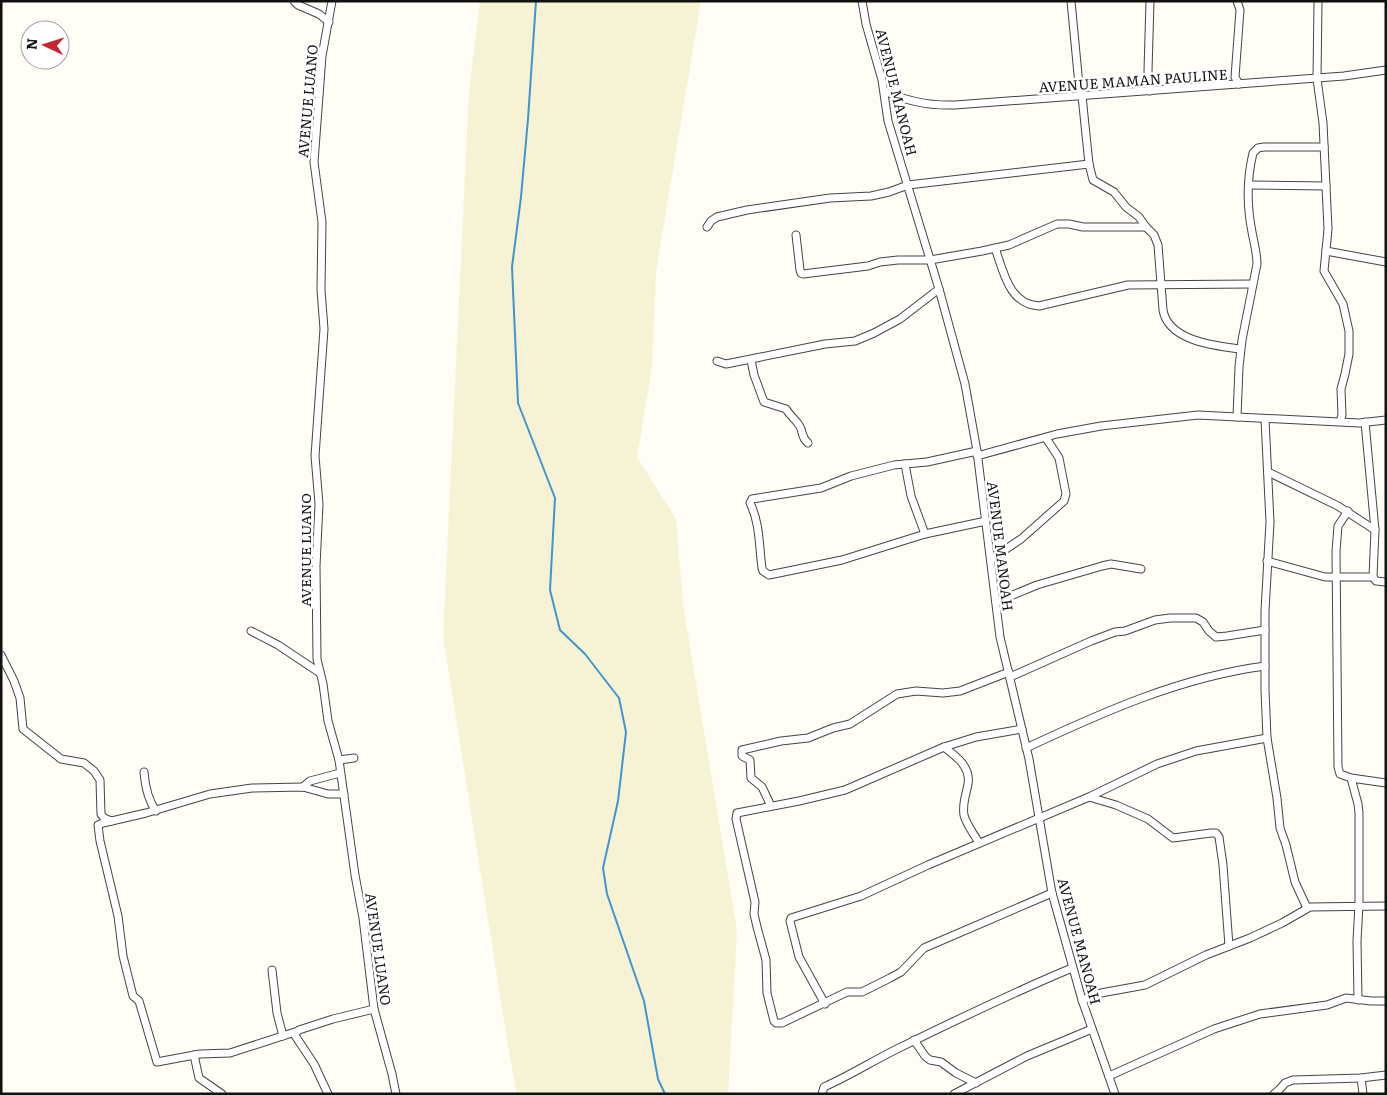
<svg xmlns="http://www.w3.org/2000/svg" width="1387" height="1095" font-family="Literata,serif">
<rect width="100%" height="100%" fill="#fffdf5"/>
<path fill="#f6f3d4" d="M480,1H701L656,271L652,367L637,457L676,519L683,604L737,930L728,1094H517L508,1046L443,636L469,91Z"/>
<g fill="none" stroke-linecap="round" stroke-linejoin="round">
<path stroke="#3f96cf" stroke-width="2" d="M536,1L528,119L521,197L512,267L518,403L555,498L550,590L560,630L585,654L619,698L626,732L618,801L603,868L607,894L644,1001L658,1079L665,1094"/>
<g stroke="#444" stroke-width="9">
<g id="minor">
<path d="M294,1L298,5L319,14L329,22"/>
<path d="M332,1L322,56L314,162L322,222L321,290L324,329L315,456L319,504L316,566L317,659L323,684L328,721L339,760L355,875L363,918L374,1009L392,1074L396,1094"/>
<path d="M862,1L866,24L882,80L888,121L939,289L965,384L977,451L1000,637L1029,759L1052,893L1082,1000L1115,1094"/>
<path d="M1071,1L1079,85L1082,96L1089,164L1093,180L1114,192L1126,207L1139,217L1146,227L1154,235L1158,245L1163,310C1168,341 1216,346 1240,349"/>
<path d="M1150,1L1148,71L1150,91"/>
<path d="M1237,1L1240,10L1235,77L1239,84"/>
<path d="M1318,1L1317,79L1323,123L1328,229L1324,271L1343,304L1349,331V354L1345,374L1341,389L1342,415L1340,421"/>
<path d="M885,91C908,102 929,106 955,105L1344,76L1386,70"/>
<path d="M1249,185L1326,186"/>
<path d="M707,227L711,221L717,217L747,210L830,198L871,196L889,192L908,185L1089,164"/>
<path d="M796,235L800,270L801,273L803,274L868,266L880,262L898,260H930L982,251L1009,245L1057,224H1069L1083,227H1146"/>
<path d="M995,248C1004,273 1009,304 1039,306L1128,285L1252,284"/>
<path d="M1326,251L1386,262"/>
<path d="M751,360L754,375L764,402L786,409C791,417 795,419 799,425C804,432 800,436 808,443"/>
<path d="M717,361L726,364L825,344L855,341L874,333L900,319L939,289"/>
<path d="M1237,417L1239,367L1242,340L1257,264C1257,253 1254,243 1252,232C1247,207 1247,178 1253,153L1258,148L1264,147H1324"/>
<path d="M1265,419L1270,522L1265,611V690L1267,738L1277,798L1280,828L1286,845L1295,882L1307,908"/>
<path d="M1365,422L1375,530L1373,577L1376,581L1386,582"/>
<path d="M977,451L927,462L894,465L851,476L821,488L752,499L750,503C760,523 759,546 762,568L763,571L769,575L842,560L925,534L986,521"/>
<path d="M977,456L1057,434L1101,426L1198,415L1359,423L1386,420"/>
<path d="M905,464L911,496L925,534"/>
<path d="M1268,472L1338,506L1375,530"/>
<path d="M1348,511L1338,526L1336,551L1338,767L1340,774L1351,778L1386,783"/>
<path d="M991,559L1021,539L1064,501L1066,494L1059,458L1046,438"/>
<path d="M1267,561L1325,577H1373"/>
<path d="M996,602L1037,585L1102,566L1111,564L1141,569"/>
<path d="M251,631L278,645L320,673"/>
<path d="M1,655L14,681L20,698L23,729L61,759L84,763L94,771L100,780L101,814L104,818L111,821"/>
<path d="M1010,677L1091,641L1115,632L1125,631L1155,620L1170,618H1196L1203,622L1209,631L1216,637L1227,636L1265,630"/>
<path d="M1022,729L976,737L944,747L845,790L799,801L737,813L736,819L755,902L754,914L757,927L766,960L767,993L774,1021L776,1023H782L847,992H862L890,978L901,972L924,948L1052,893"/>
<path d="M944,747C956,756 971,767 968,784C966,795 962,804 964,815C966,824 974,834 979,843"/>
<path d="M1026,748C1103,712 1181,677 1265,666"/>
<path d="M339,760L354,758"/>
<path d="M144,772C145,785 148,800 156,811"/>
<path d="M1351,778L1358,804L1359,813V905L1357,941L1358,1000"/>
<path d="M303,787L310,781L340,773"/>
<path d="M1089,797L1116,805L1148,819L1173,838L1211,833H1216L1219,837L1223,865L1229,946"/>
<path d="M771,806L762,787L751,778L750,760L742,756V750L781,741L808,738L833,728L850,724L897,694L916,691L943,693L960,691L1009,672"/>
<path d="M272,970L277,1013L283,1036"/>
<path d="M1082,1000L1101,993L1145,985L1206,955L1250,938L1282,923L1310,907L1386,906"/>
<path d="M825,1004L799,957L790,921L791,918L861,896L928,865L1089,797L1157,764L1196,751L1267,738"/>
<path d="M295,1032L230,1053L200,1054L157,1062L139,1001L133,996L123,956L118,916L100,841L98,825L103,823L146,813L210,794L252,788L303,787L328,794H344"/>
<path d="M914,1040L925,1056L930,1060L941,1062L956,1073L976,1083"/>
<path d="M194,1055L199,1078L222,1094"/>
<path d="M1109,1076L1214,1029L1260,1014L1327,1005L1346,998L1371,1001H1386"/>
<path d="M1361,1078L1363,1094"/>
<path d="M328,1094L314,1064L294,1034L299,1030L333,1019L374,1009"/>
<path d="M822,1094L824,1087C849,1076 871,1062 895,1050C954,1021 1012,993 1072,968"/>
<path d="M954,1094L1027,1056L1092,1029"/>
<path d="M1274,1094L1280,1089L1285,1083L1293,1080L1361,1078L1386,1075"/>
</g>
</g>
<use href="#minor" stroke="#fff" stroke-width="7"/>
</g>
<g text-anchor="middle" dominant-baseline="central" stroke-width="5" stroke-linejoin="round" paint-order="stroke">
<g font-size="14" fill="#111" stroke="#fff">
<text transform="translate(1133 80) rotate(-4)">AVENUE MAMAN PAULINE</text>
<text transform="translate(897 92) rotate(76)">AVENUE MANOAH</text>
<text transform="translate(307 101) rotate(-85)">AVENUE LUANO</text>
<text transform="translate(1001 546) rotate(83)">AVENUE MANOAH</text>
<text transform="translate(305 550) rotate(-90)">AVENUE LUANO</text>
<text transform="translate(1080 941) rotate(75)">AVENUE MANOAH</text>
<text transform="translate(379 949) rotate(82)">AVENUE LUANO</text>
</g>
</g>
<rect width="1387" height="1095" fill="none" stroke="#111111" stroke-width="5"/>
<g transform="translate(45 45) rotate(274)"><circle r="24" fill="#ffffff" stroke="#a0a0a0"/>
<path d="M0-4L9 19L0 12L-9 19Z" fill="#c4262e"/>
<text y="-8" font-size="14" font-weight="bold" text-anchor="middle" fill="#111111">N</text>
</g>
</svg>
